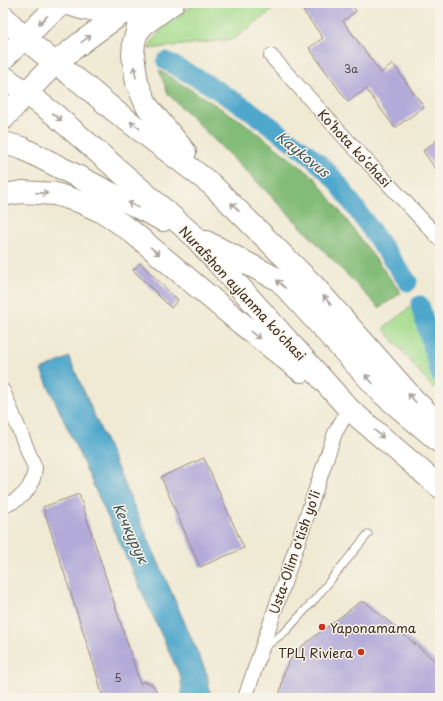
<svg xmlns="http://www.w3.org/2000/svg" width="443" height="701" font-family="'Playpen Sans',sans-serif">
<rect width="100%" height="100%" fill="#f7f3e8"/>
<filter id="ink" filterUnits="userSpaceOnUse"><feTurbulence type="fractalNoise" baseFrequency=".025" numOctaves="2"/><feDisplacementMap in="SourceGraphic" scale="8" xChannelSelector="R" yChannelSelector="G"/><feConvolveMatrix kernelMatrix="1 2 1 2 8 2 1 2 1" color-interpolation-filters="sRGB"/></filter>
<filter id="wash" filterUnits="userSpaceOnUse"><feTurbulence type="fractalNoise" baseFrequency=".012" numOctaves="4" result="noise"/><feDisplacementMap in="SourceGraphic" scale="16" xChannelSelector="R" yChannelSelector="G"/><feGaussianBlur stdDeviation="0.9" result="paint"/><feColorMatrix in="noise" values="0 0 0 0 0 0 0 0 0 0 0 0 0 0 0 0 0 1.4 0 .05"/><feComposite in="paint" operator="in"/></filter>
<g filter="url(#wash)">
<rect width="100%" height="100%" fill="#f0ead4"/>
<g fill="#a4dc8d" stroke="#708356">
<path d="M198,3H281L234,39L148,49C159,27 177,14 198,3Z"/>
<path d="M412,306L418,316L439,385L433,388L383,328Z"/>
</g>
<path fill="#83bc78" stroke="#5f734b" d="M159,70L243,122L315,178L401,293L379,308L273,198L168,94Z"/>
<path fill="#4fa7cc" stroke="#456875" d="M69,357L207,674L211,698H182L181,678L41,370Z"/>
<g fill="none" stroke-linecap="round" stroke-linejoin="round">
<g stroke="#4fa7cc" stroke-width="19">
<path d="M166,61L206,83L252,112L307,153L323,167L337,182L408,282"/>
<path d="M420,305L440,374"/>
</g>
</g>
<g id="blocks">
<g fill="#b2aad8">
<path d="M300,3H350L356,11L343,21L381,73L393,64L424,107L395,128L366,89L348,102L309,48L323,38L298,4Z"/>
<path d="M440,138V175L423,151Z"/>
<path d="M140,263L178,300L171,308L133,270Z"/>
<path d="M204,458L244,548L200,567L161,477Z"/>
<path d="M79,494L140,683L145,682L152,684L156,690L158,698H103L96,672L43,507Z"/>
<path d="M360,602H365L369,605L440,665V698H279L284,672L291,658L302,646Z"/>
</g>
</g>
</g>
<g filter="url(#ink)">
<use href="#blocks" fill-opacity="0" stroke="#968a79" stroke-width="1"/>
<g fill="none" stroke-linecap="round" stroke-linejoin="round">
<g stroke="#968a79" stroke-width="9">
<path id="service" d="M264,648L287,630L316,598L368,534"/>
</g>
<g stroke="#968a79" stroke-width="16">
<g id="minor">
<path d="M271,56L348,141L440,239"/>
<path d="M3,391L35,468C33,489 22,499 3,506"/>
<path d="M245,698L335,433L349,409"/>
</g>
</g>
<g stroke="#968a79" stroke-width="24">
<g id="primary">
<path d="M67,3C91,14 105,10 129,3"/>
<path d="M142,3L137,32L134,42L133,55L137,83L147,106L185,152"/>
<path d="M3,16L24,38L55,63L83,84L115,111L211,184L314,286L415,401L440,425"/>
<path d="M137,32L144,24L173,3"/>
<path d="M3,59L46,17L63,3"/>
<path d="M3,76L54,114L193,235L349,409L440,487"/>
<path d="M3,119C20,100 37,80 56,63C81,41 110,22 137,3"/>
<path d="M3,143L22,148L163,220"/>
<path d="M3,195L22,192L55,194L81,202L105,213L131,231L242,324L301,371"/>
<path d="M206,242L279,280L383,394L440,442"/>
</g>
</g>
<use href="#service" stroke="#fff" stroke-width="7"/>
<use href="#minor" stroke="#fff" stroke-width="14"/>
<use href="#primary" stroke="#fff" stroke-width="22"/>
</g>
<defs><path id="oneway-shaft" d="M-6 0H5M1.5-3L5.5 0L1.5 3" fill="none" stroke-width="1.6" stroke-linecap="round" stroke-linejoin="round"/></defs>
<g stroke="#a79f9a">
<use href="#oneway-shaft" transform="translate(43 20) rotate(137)"/>
<use href="#oneway-shaft" transform="translate(86 39) rotate(-35)"/>
<use href="#oneway-shaft" transform="translate(135 72) rotate(-100)"/>
<use href="#oneway-shaft" transform="translate(57 117) rotate(40)"/>
<use href="#oneway-shaft" transform="translate(135 125) rotate(-143)"/>
<use href="#oneway-shaft" transform="translate(42 193) rotate(4)"/>
<use href="#oneway-shaft" transform="translate(133 205) rotate(-153)"/>
<use href="#oneway-shaft" transform="translate(235 207) rotate(-135)"/>
<use href="#oneway-shaft" transform="translate(155 251) rotate(40)"/>
<use href="#oneway-shaft" transform="translate(281 284) rotate(-137)"/>
<use href="#oneway-shaft" transform="translate(327 300) rotate(-131)"/>
<use href="#oneway-shaft" transform="translate(255 335) rotate(38)"/>
<use href="#oneway-shaft" transform="translate(369 379) rotate(-132)"/>
<use href="#oneway-shaft" transform="translate(412 398) rotate(-132)"/>
<use href="#oneway-shaft" transform="translate(379 434) rotate(41)"/>
</g>
</g>
<g fill="#c8321e" stroke="#f7f3e8" stroke-width="1.5">
<circle cx="322" cy="627" r="4"/>
<circle cx="361" cy="652" r="4"/>
</g>
<g text-anchor="middle" dominant-baseline="central" stroke-width="3" stroke-linejoin="round" paint-order="stroke">
<g font-size="11" fill="#594a4c">
<text x="351" y="68">3а</text>
<text x="118" y="677">5</text>
</g>
<g font-size="13" fill="#3b2a1e" stroke="#f7f3e8">
<text transform="translate(355 148) rotate(47)">Koʻhota koʻchasi</text>
<text transform="translate(243 293) rotate(47)">Nurafshon aylanma ko'chasi</text>
<text transform="translate(294 552) rotate(-71)">Usta-Olim o'tish yo'li</text>
</g>
<g font-size="13" fill="#3b2a1e" stroke="#f7f3e8" text-anchor="start">
<text x="330" y="627">Yaponamama</text>
<text x="353" y="652" text-anchor="end">ТРЦ Riviera</text>
</g>
<g font-size="14" font-style="italic" fill="#42565b" stroke="#f7f3e8">
<text transform="translate(303 154) rotate(39)">Kaykovus</text>
<text transform="translate(131 533) rotate(65)">Кечкурук</text>
</g>
</g>
<rect width="443" height="701" fill="none" stroke="#f7f3e8" stroke-width="16"/>
</svg>
